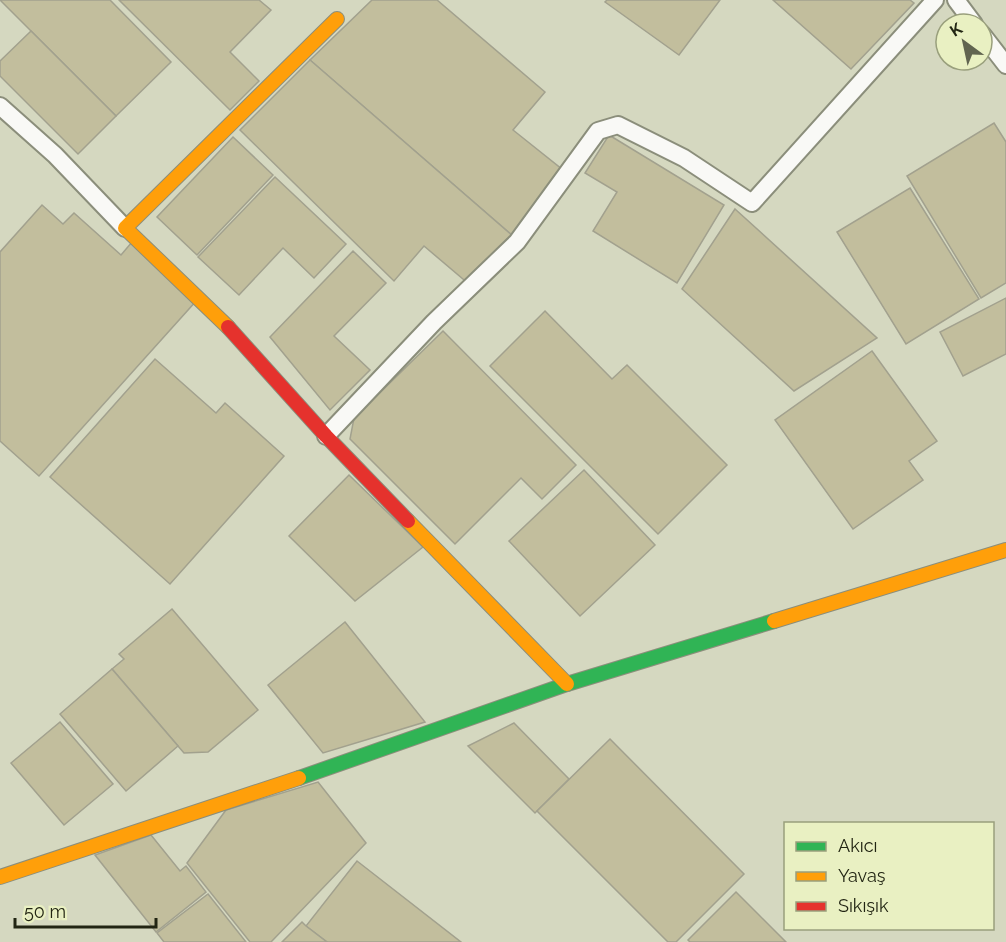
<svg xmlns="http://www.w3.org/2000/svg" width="1006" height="942" font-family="Raleway,sans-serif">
<rect width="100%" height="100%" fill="#d5d8c0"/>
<g fill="#c2be9d" stroke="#a2a18e" stroke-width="1.5">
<path d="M0,0H110L171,62L116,116Z"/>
<path d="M119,0H259L271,10L230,52L259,81L230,110Z"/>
<path d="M372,0H437L545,92L513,130L563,170L513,236L310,60Z"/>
<path d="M607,0H720L679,55L605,2Z"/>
<path d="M773,0H910L914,3L851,69Z"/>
<path d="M31,31L116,116L78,154L0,76V61Z"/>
<path d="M310,60L513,236L470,285L424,246L394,281L240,130Z"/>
<path d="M994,123L1006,142V283L981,298L907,176Z"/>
<path d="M609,135L724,205L677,283L593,231L617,192L585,173Z"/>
<path d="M233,137L273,175L197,255L157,217Z"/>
<path d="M275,177L346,244L314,278L283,248L239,295L198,257Z"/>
<path d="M910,188L979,299L906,344L837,232Z"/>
<path d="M42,205L63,224L74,213L121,255L132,242L197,300L39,476L0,441V252Z"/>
<path d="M735,209L877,338L794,391L682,289Z"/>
<path d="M353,251L386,283L334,336L370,370L330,410L270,337Z"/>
<path d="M1006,298V354L963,376L940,332Z"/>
<path d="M545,311L612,379L627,365L727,465L658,534L490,366Z"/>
<path d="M443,331L576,465L542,499L521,478L455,544L350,439L354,418Z"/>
<path d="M872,351L937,441L909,461L923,480L853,529L775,420Z"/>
<path d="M155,359L216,413L225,403L284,456L170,584L50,477Z"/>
<path d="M584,470L655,545L580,616L509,541Z"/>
<path d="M349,475L423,547L355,601L289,536Z"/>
<path d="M172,609L258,710L208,752L184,753L112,669L124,659L119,654Z"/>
<path d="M345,622L425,722L323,753L268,685Z"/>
<path d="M112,669L178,746L126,791L60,714Z"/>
<path d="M60,722L113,784L64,825L11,763Z"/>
<path d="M514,723L569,779L535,813L468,746Z"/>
<path d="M610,739L744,874L676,942H668L537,811Z"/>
<path d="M318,782L366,843L271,942H250L187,863L226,810Z"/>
<path d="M151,835L180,871L186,866L206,892L156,932L95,855Z"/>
<path d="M357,861L461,942H327L306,926Z"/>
<path d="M736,892L786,942H690L688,940Z"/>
<path d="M208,894L246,942H164L157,933Z"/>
<path d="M302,922L306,926L327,942H282Z"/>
</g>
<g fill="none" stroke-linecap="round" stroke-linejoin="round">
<g stroke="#8b8e7b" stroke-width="20">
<g id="street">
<path d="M956,0L974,24"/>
<path d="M982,34L1006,65"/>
<path d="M0,106L55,155L125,228"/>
<path d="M326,436L434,322L517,242L598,131L618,125L684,158L752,203L935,0"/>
</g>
</g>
<g stroke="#8b8e7b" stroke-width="16">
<path id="fast" d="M299,778L567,684L774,621"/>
</g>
<g stroke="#8b8e7b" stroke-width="16">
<g id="slow">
<path d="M228,327L125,228L337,19"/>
<path d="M408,521L567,684"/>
<path d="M774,621L1006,550"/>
<path d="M0,877L299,778"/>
</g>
</g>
<g stroke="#8b8e7b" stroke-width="16">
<path id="jam" d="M228,327L326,436L408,521"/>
</g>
<use href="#street" stroke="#f9f9f6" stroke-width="16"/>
<use href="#fast" stroke="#30b455" stroke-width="14"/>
<use href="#slow" stroke="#ff9f0a" stroke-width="14"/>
<use href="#jam" stroke="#e5322d" stroke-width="14"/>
</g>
<rect x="784" y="822" width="210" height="108" fill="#e9f0c2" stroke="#999f7c" stroke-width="1.5"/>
<rect x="796" y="842" width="30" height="9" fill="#30b455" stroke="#999f7c" stroke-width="1.5"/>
<text x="838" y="852" font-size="18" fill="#222513">Akıcı</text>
<rect x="796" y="872" width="30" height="9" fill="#ff9f0a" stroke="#999f7c" stroke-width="1.5"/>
<text x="838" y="882" font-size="18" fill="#222513">Yavaş</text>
<rect x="796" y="902" width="30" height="9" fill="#e5322d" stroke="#999f7c" stroke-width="1.5"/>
<text x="838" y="912" font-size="18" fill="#222513">Sıkışık</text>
<g transform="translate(964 42) rotate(327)"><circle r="28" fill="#e9f0c2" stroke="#999f7c" stroke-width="1.5"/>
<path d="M0-4.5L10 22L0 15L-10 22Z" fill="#616450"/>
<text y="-9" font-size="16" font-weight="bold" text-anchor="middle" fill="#222513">K</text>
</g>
<path d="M15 918v9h141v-9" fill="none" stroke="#222513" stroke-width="3"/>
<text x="24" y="918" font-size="18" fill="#222513" stroke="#e9f0c2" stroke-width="4.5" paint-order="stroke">50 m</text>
</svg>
